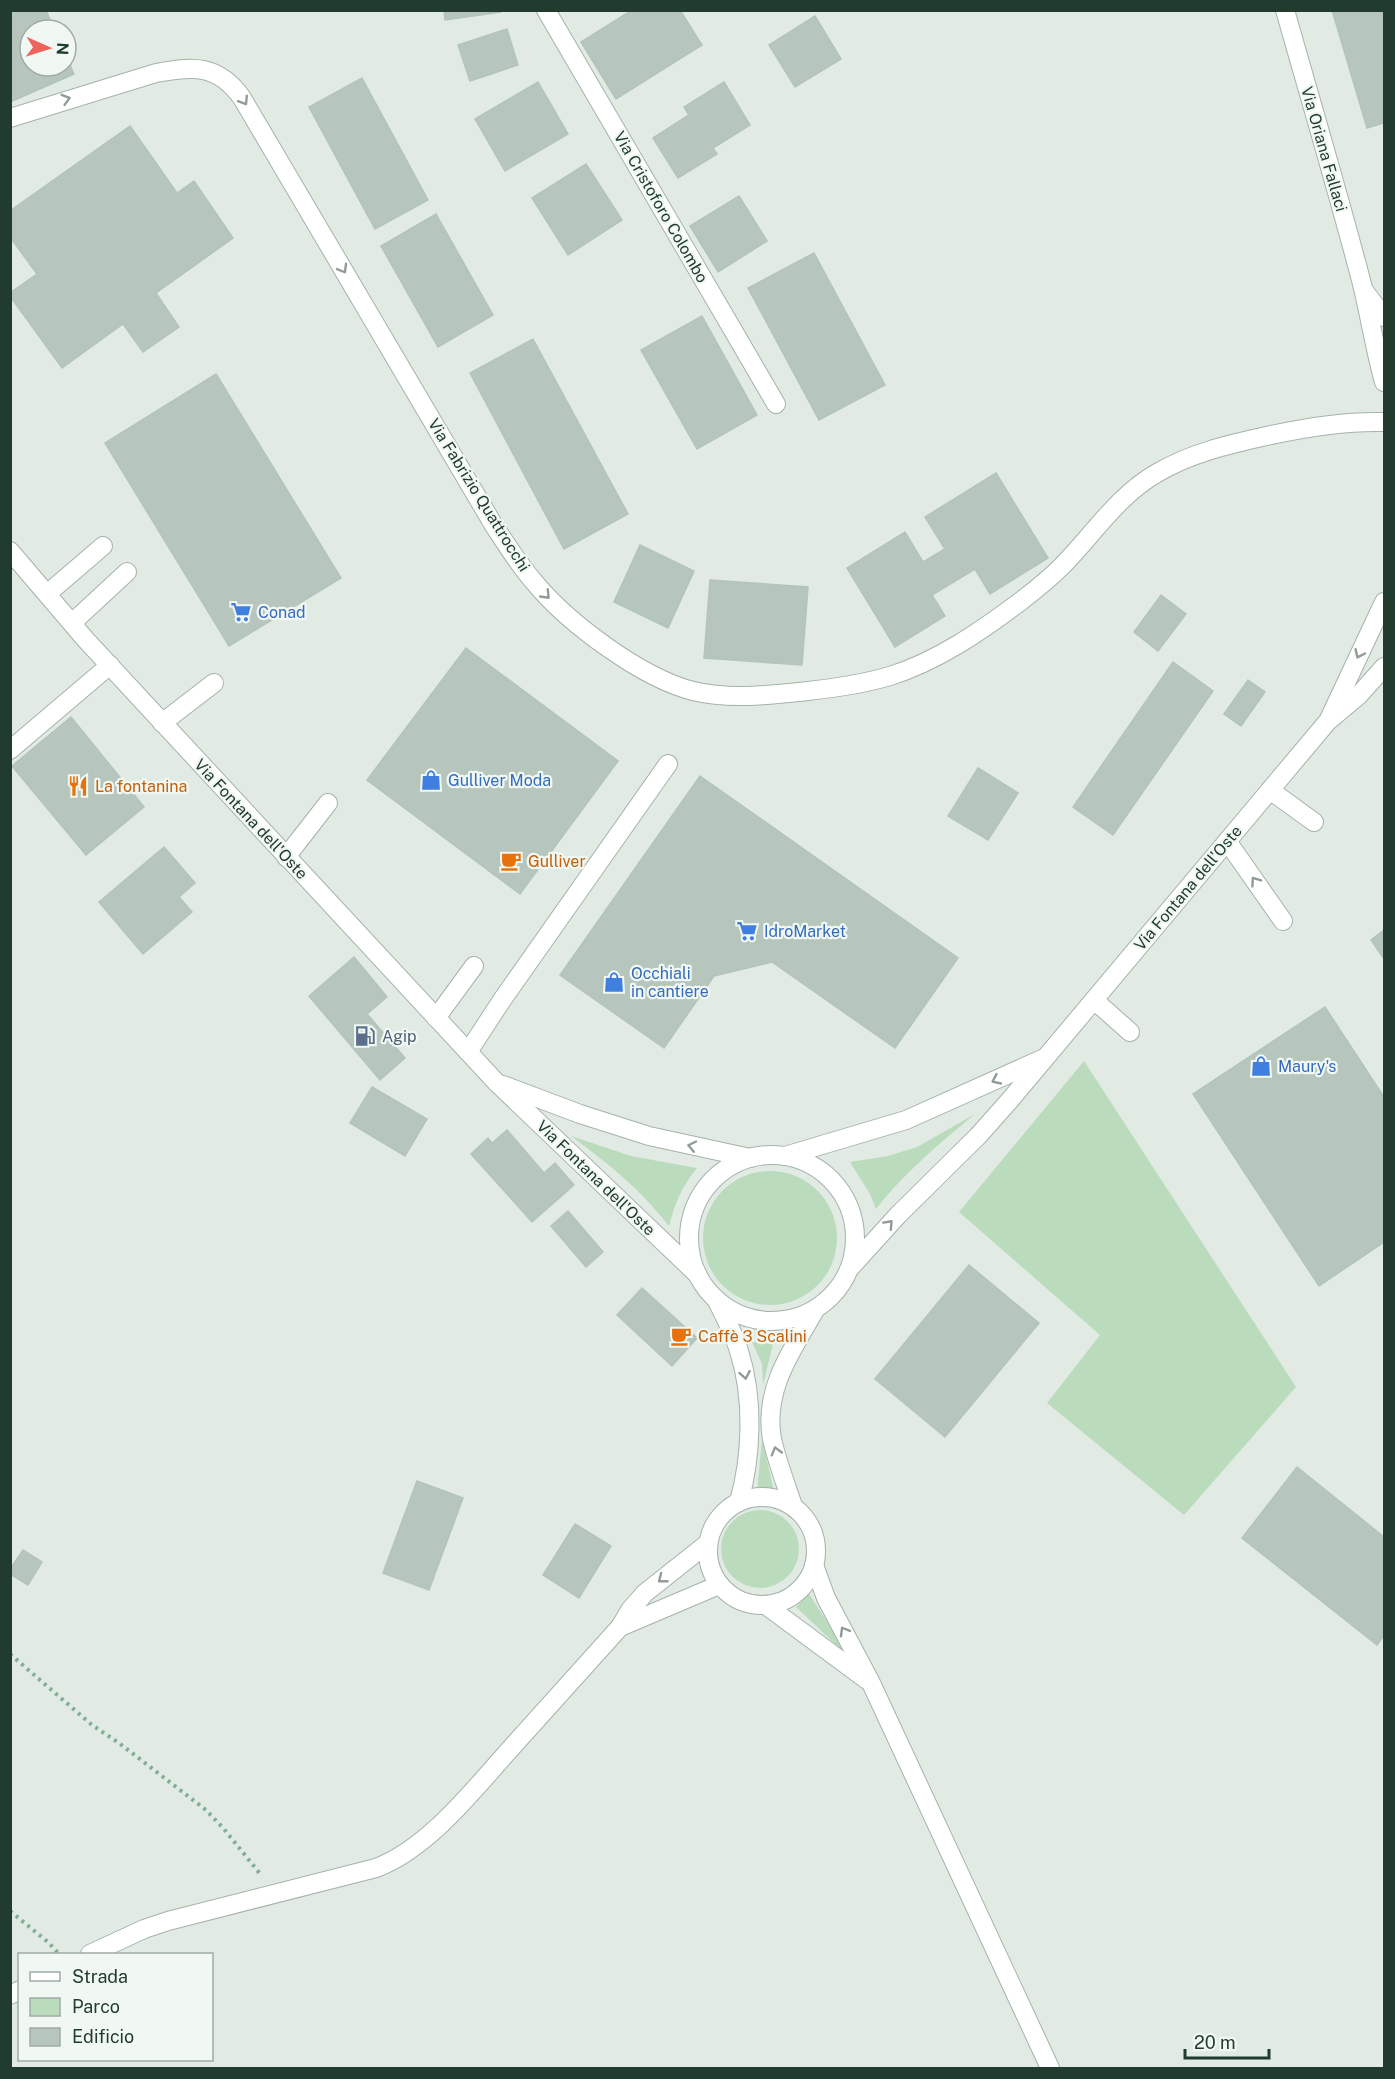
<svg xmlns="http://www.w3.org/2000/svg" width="1395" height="2079" font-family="'Public Sans',sans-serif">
<rect width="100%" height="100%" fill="#e1ebe4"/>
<g fill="#badcbd">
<path d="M1084,1061L1296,1387L1184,1515L1047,1403L1100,1335L959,1212Z"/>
<path d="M975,1114C940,1143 904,1173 876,1209L870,1194L850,1162L888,1156L917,1147Z"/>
<path d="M571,1136L631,1156L697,1168C682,1186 675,1203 669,1226C641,1190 608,1163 571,1136Z"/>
<circle cx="770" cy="1238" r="67"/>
<path d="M752,1342L773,1344L763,1385L762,1364Z"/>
<path d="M762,1439L774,1491V1492H757Z"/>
<circle cx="760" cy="1549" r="39"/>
<path d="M809,1594L852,1660L796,1607Z"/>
</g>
<g fill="#b6c6bd" stroke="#b3c4ba" stroke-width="1.5">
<path d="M10,10H46L54,30H30V66H66V56L74,74L10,102Z"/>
<path d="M444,10H501V12L445,20Z"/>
<path d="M632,10H680L702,45L616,99L581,42Z"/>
<path d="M1332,10H1384V123L1367,128Z"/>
<path d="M815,16L841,59L795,87L769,45Z"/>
<path d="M507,29L518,65L470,81L458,45Z"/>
<path d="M362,78L428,200L375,229L309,107Z"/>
<path d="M538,82L568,134L505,171L475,119Z"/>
<path d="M724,82L750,125L713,148L717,154L678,178L653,138L689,115L684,107Z"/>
<path d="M130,126L177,193L194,181L233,238L156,293L179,327L143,352L123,324L62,368L10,296V293L37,274L10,237V211Z"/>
<path d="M586,164L622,220L568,255L532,198Z"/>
<path d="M739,196L767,241L718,272L690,226Z"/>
<path d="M436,214L493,315L438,347L381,246Z"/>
<path d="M814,253L885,385L819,420L748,288Z"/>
<path d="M702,316L757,415L697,449L641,350Z"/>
<path d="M533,339L628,514L564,549L470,373Z"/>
<path d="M216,374L341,578L229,646L105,443Z"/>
<path d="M996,473L1048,558L990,594L975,569L932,595L945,616L895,647L847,568L905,532L923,562L945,549L925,517Z"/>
<path d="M640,545L694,571L668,628L614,602Z"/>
<path d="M710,580L808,587L802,665L704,658Z"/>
<path d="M1161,595L1186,614L1158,651L1134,632Z"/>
<path d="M466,648L618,761L520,894L367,780Z"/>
<path d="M1173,662L1213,691L1113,835L1073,807Z"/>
<path d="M1248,680L1265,692L1241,726L1224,714Z"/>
<path d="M71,717L144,807L86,855L12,766Z"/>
<path d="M978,768L1018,793L988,840L948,816Z"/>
<path d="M700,776L958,958L895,1048L772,962L714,976L664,1048L560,975Z"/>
<path d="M164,847L195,883L179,897L192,912L143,954L99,902Z"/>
<path d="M1384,930V959L1371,940Z"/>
<path d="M354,957L387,997L367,1014L405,1058L380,1080L309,996Z"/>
<path d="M1325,1007L1384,1097V1242L1319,1286L1193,1094Z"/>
<path d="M372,1087L427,1119L405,1156L350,1123Z"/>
<path d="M507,1130L544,1173L555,1163L574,1185L532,1222L471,1154L488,1138L492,1143Z"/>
<path d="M568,1211L603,1252L586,1267L551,1226Z"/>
<path d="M969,1265L1039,1323L945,1437L875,1379Z"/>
<path d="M642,1288L697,1338L672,1366L617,1315Z"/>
<path d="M1297,1467L1384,1537V1635L1377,1645L1242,1538Z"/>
<path d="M417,1481L463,1498L429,1590L383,1573Z"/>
<path d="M575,1524L611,1546L579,1598L543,1575Z"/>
<path d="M23,1550L42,1562L28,1585L10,1574V1569Z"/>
</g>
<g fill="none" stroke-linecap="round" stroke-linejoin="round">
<g stroke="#a4b3aa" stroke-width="20">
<g id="minor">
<path d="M546,10L776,404"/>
<path d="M1285,10C1311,102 1338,192 1362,284C1370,317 1375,350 1384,382"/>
<path d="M10,118L156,73C193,66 218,64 242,98L493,524C506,544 519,565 535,583C569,624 642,678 693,691C730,700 771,695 808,691C835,688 863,684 890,676C938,661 981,631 1021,601C1034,591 1048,580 1061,567C1093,535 1117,496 1157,473C1193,452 1231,444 1271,435C1308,427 1346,421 1384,422"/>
<path d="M1365,292L1384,317"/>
<path d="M10,551L86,640L496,1082L697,1274"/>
<path d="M47,594L103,546"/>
<path d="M72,623L127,572"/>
<path d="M1330,717L1384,602"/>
<path d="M162,723L214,683"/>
<path d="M10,750L110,665"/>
<path d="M1270,790L1314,822"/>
<path d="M1227,841L1283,921"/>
<path d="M286,857L328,803"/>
<path d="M1094,1000L1130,1032"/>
<path d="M436,1018L474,966"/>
<path d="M468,1052L502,1000L668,764"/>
<path d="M503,1085L580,1114L649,1136L750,1158"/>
<circle cx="772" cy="1238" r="83"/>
<path d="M785,1156L906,1120L1042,1059"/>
<path d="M850,1268L898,1215L978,1136L1010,1100L1328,721L1359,695L1384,667"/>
<path d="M717,1301C725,1317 734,1334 739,1351C754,1398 752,1455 739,1502"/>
<circle cx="762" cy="1551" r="54"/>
<path d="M793,1506C786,1484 777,1462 772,1439C763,1390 792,1350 815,1310"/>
<path d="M814,1565L826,1598L871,1683L1050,2068"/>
<path d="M767,1606L867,1680"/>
<path d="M620,1627L719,1585"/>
<path d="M90,1954L144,1929L168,1921L376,1868C428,1849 475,1788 512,1747C548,1707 584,1667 620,1627L630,1610L645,1593L708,1543"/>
<path d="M10,1995L20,1990"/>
</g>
</g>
<g stroke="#82ae98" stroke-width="4" stroke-dasharray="3 4.5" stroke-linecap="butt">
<path d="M10,1654L92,1725L119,1743L206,1810L224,1829L261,1875"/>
<path d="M10,1911L48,1942L59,1954"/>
</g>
<use href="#minor" stroke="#fff" stroke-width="18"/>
</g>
<defs><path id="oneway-chevron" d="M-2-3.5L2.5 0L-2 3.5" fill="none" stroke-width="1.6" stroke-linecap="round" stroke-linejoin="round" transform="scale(1.5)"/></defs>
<g stroke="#909d97">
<use href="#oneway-chevron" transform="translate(66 99) rotate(-17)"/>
<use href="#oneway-chevron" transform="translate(244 101) rotate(58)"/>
<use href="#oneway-chevron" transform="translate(343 269) rotate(60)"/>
<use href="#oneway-chevron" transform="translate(546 595) rotate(46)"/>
<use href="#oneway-chevron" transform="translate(1359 654) rotate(115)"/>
<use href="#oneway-chevron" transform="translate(1255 881) rotate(-125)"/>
<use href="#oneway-chevron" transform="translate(996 1080) rotate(155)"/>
<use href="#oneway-chevron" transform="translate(692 1146) rotate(-168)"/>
<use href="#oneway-chevron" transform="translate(889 1224) rotate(-47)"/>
<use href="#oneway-chevron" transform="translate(745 1375) rotate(80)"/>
<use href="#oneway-chevron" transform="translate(776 1451) rotate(-106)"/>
<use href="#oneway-chevron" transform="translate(662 1579) rotate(142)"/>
<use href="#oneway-chevron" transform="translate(844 1631) rotate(-120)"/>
</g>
<defs>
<g id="supermarket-bare" transform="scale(1.62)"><path d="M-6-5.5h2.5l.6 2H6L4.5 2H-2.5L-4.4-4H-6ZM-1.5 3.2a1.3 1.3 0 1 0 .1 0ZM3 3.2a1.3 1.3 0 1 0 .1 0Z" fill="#3f7fe0" stroke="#f1f8f3" stroke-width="2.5" paint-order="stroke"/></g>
<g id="shop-bare" transform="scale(1.62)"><path d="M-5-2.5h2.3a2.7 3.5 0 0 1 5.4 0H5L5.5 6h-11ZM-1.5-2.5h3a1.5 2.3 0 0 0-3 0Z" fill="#3f7fe0" stroke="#f1f8f3" stroke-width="2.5" paint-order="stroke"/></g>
<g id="restaurant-bare" transform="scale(1.62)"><path d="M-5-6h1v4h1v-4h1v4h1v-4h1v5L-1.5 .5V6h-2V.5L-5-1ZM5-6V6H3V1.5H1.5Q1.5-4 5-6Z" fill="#e8710a" stroke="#f1f8f3" stroke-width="2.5" paint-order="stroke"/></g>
<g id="cafe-bare" transform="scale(1.62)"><path d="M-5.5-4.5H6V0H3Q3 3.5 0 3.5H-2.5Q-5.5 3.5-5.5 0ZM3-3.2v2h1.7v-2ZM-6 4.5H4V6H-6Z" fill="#e8710a" stroke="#f1f8f3" stroke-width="2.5" paint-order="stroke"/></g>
<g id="fuel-bare" transform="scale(1.62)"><path d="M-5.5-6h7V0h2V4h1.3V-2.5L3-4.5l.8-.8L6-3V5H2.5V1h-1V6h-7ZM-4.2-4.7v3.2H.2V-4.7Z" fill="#5c6f8a" stroke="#f1f8f3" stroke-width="2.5" paint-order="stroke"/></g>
</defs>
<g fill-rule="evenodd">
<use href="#supermarket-bare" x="241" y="612"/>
<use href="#shop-bare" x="431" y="780"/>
<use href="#restaurant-bare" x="78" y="786"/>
<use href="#cafe-bare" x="511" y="861"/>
<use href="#supermarket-bare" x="747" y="931"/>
<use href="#shop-bare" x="614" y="982"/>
<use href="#fuel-bare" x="365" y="1036"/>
<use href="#shop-bare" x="1261" y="1066"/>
<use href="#cafe-bare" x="681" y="1336"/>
</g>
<g text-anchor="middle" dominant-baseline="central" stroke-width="4.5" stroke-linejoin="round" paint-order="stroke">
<g font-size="16" fill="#223b2f" stroke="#f1f8f3">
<text transform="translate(1324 149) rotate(74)">Via Oriana Fallaci</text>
<text transform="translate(661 207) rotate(60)">Via Cristoforo Colombo</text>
<text transform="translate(479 495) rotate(58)">Via Fabrizio Quattrocchi</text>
<text transform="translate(251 819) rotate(47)">Via Fontana dell'Oste</text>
<text transform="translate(1188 888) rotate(-50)">Via Fontana dell'Oste</text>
<text transform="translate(596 1178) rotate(44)">Via Fontana dell'Oste</text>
</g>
<g font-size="16" fill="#366cbe" stroke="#f1f8f3" text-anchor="start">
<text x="258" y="612">Conad</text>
<text x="448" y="780">Gulliver Moda</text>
<text x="764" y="931">IdroMarket</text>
<text x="631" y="973">Occhiali<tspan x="631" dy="18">in cantiere</tspan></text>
<text x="1278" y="1066">Maury's</text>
</g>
<g font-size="16" fill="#c56008" stroke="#f1f8f3" text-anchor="start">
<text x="95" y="786">La fontanina</text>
<text x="528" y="861">Gulliver</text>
<text x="698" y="1336">Caffè 3 Scalini</text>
</g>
<g font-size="16" fill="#4e5e75" stroke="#f1f8f3" text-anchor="start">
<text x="382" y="1036">Agip</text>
</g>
</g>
<rect width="1395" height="2079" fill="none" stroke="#223b2f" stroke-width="24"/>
<rect x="18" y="1953" width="195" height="108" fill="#f1f8f3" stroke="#9eaca5" stroke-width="1.5"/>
<rect x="30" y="1972" width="30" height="9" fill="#ffffff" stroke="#9eaca5" stroke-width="1.5"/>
<text x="72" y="1983" font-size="18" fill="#223b2f">Strada</text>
<rect x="30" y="1998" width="30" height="18" fill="#badcbd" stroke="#9eaca5" stroke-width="1.5"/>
<text x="72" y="2013" font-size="18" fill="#223b2f">Parco</text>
<rect x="30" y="2028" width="30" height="18" fill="#b6c6bd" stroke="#9eaca5" stroke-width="1.5"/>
<text x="72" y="2043" font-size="18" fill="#223b2f">Edificio</text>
<g transform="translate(48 48) rotate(93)"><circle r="28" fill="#f1f8f3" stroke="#9eaca5" stroke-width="1.5"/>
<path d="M0-4.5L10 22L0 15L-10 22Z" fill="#ee645b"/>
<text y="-9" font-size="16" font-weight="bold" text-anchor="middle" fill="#223b2f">N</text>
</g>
<path d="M1185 2049v9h84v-9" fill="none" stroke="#223b2f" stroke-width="3"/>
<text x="1194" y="2049" font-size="18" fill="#223b2f" stroke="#f1f8f3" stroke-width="4.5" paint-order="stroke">20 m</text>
</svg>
